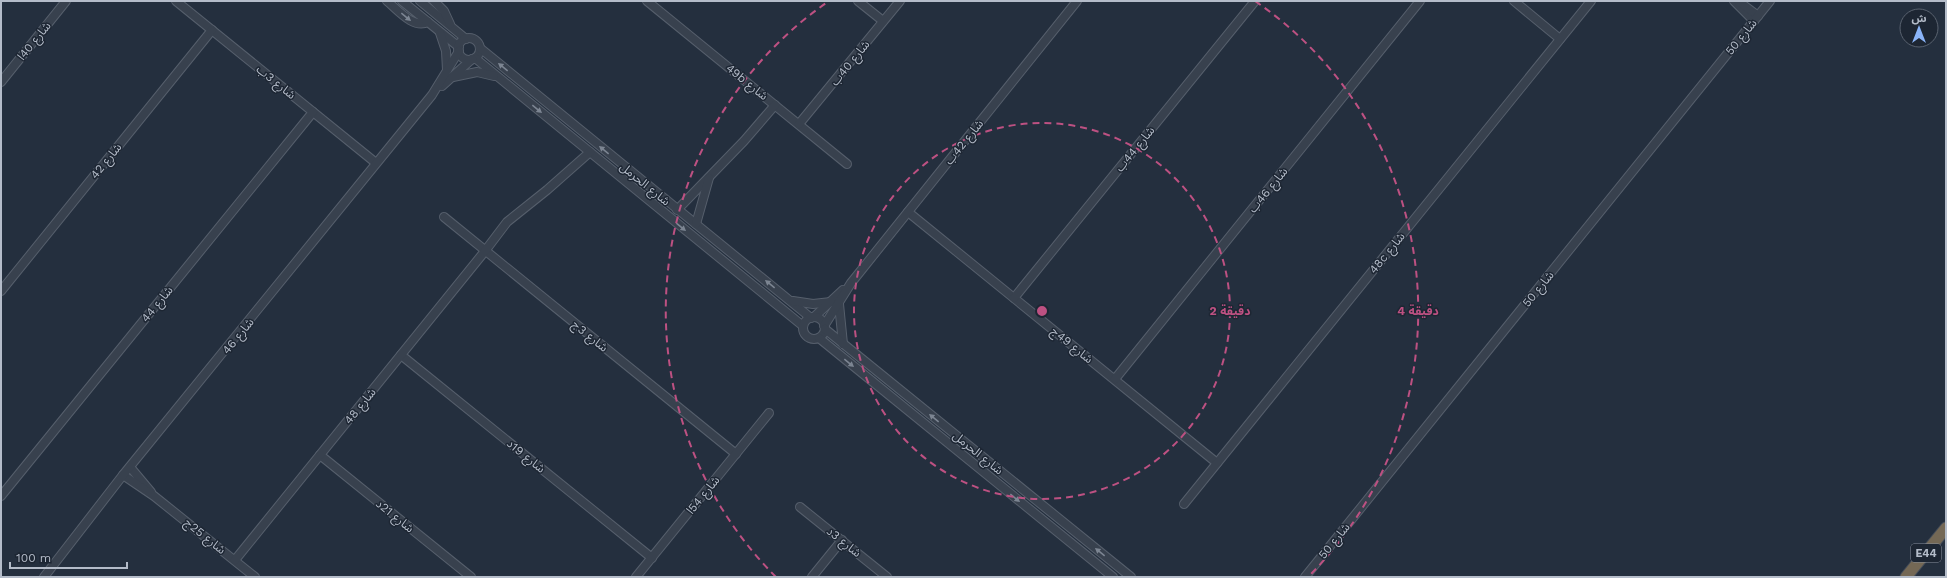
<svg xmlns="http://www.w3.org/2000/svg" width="1947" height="578" font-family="'Work Sans','Noto Sans Arabic',sans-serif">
<rect width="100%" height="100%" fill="#242f3e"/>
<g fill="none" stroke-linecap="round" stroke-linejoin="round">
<g stroke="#565f6c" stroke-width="10">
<g id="minor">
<path d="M176,1L376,163"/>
<path d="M387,1C398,10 413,29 428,22"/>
<path d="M402,1L459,47"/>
<path d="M420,1L466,39"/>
<path d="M434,1L444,11L450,24"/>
<path d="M647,1L847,164"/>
<path d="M858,1L883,21"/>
<path d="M1514,1L1560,39"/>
<path d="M1734,1L1754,21"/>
<path d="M1738,1L1758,16"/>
<path d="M440,33L446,51L447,70"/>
<circle cx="469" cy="49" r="11"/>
<path d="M480,48L811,318"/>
<path d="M475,58L803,326"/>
<path d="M453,77L477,72L494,76"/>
<path d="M1,82L66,1"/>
<path d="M442,86L472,59"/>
<path d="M799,124L900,1"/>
<path d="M677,210L744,141L775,105"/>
<path d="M908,212L1217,463"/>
<path d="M444,217L736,454"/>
<path d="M696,224L709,178"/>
<path d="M1,291L212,30"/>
<path d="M1014,298L1255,1"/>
<path d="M793,301L813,304L831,302"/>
<path d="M839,304L843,344"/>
<path d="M814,317L843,290"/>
<circle cx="814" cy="328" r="11"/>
<path d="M824,326L851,283L1077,1"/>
<path d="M825,329L1131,577"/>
<path d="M819,338L1113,577"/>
<path d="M401,355L652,558"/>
<path d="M1115,379L1420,1"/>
<path d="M320,455L471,577"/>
<path d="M130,467L151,492"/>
<path d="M123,475L154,496L255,577"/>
<path d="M1,496L313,112"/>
<path d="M1184,504L1591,1"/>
<path d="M800,507L887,577"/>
<path d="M235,560L485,251L507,222L547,190L590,152"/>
<path d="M44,577L123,475L432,95L459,51"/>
<path d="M636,577L769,413"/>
<path d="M812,577L842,540"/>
<path d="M1305,577L1770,1"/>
</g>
</g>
<g stroke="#434c59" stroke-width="13">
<path id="highway" d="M1906,577L1946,528"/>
</g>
<use href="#minor" stroke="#38414e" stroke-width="8"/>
<use href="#highway" stroke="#746855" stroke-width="11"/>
</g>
<defs><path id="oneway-solid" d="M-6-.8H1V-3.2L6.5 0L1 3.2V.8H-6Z"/></defs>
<g fill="#7c8592">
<use href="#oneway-solid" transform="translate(406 17) rotate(39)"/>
<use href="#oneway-solid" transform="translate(503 67) rotate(-141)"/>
<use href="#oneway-solid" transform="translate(537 109) rotate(39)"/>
<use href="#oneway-solid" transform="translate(604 150) rotate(-141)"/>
<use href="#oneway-solid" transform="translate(681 227) rotate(39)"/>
<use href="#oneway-solid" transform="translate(770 284) rotate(-141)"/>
<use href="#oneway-solid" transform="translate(849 363) rotate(39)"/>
<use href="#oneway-solid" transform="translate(934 418) rotate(-141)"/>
<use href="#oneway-solid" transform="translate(1015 498) rotate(39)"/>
<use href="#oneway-solid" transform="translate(1100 552) rotate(-141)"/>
</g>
<g fill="none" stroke="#bd5182" stroke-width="2" stroke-dasharray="7 5">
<circle cx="1042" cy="311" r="188"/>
<path d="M776 577A376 376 0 0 1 829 1M1255 1A376 376 0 0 1 1308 577"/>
</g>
<g text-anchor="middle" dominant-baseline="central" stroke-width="3" stroke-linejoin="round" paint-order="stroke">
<rect fill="#1d2633" stroke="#878f9c" stroke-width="1" x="1911" y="544" width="30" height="18" rx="3"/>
<g font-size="11" font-weight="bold" fill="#b4bcc9">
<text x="1926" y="553">E44</text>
</g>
<g font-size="12" fill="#b4bcc9" stroke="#1d2633">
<text transform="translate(1741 37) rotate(-51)">شارع 50</text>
<text transform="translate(34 41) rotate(-51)">شارع 40ا</text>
<text transform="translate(850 63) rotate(-51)">شارع 40ب</text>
<text transform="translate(276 82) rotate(39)">شارع 3ب</text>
<text transform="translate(747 82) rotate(39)">49b شارع</text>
<text transform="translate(964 142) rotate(-51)">شارع 42ب</text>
<text transform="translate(1135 149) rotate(-51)">شارع 44ب</text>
<text transform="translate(106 161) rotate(-51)">شارع 42</text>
<text transform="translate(645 184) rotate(39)">شارع الحرمل</text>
<text transform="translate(1268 190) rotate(-51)">شارع 46ب</text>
<text transform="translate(1387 253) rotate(-51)">48c شارع</text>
<text transform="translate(1538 289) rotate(-51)">شارع 50</text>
<text transform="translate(157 304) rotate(-51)">شارع 44</text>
<text transform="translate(238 336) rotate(-51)">شارع 46</text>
<text transform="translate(590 336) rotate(39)">شارع 3ج</text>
<text transform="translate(1072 345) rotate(39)">شارع 49ج</text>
<text transform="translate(360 406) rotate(-51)">شارع 48</text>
<text transform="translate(978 453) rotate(39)">شارع الحرمل</text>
<text transform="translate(526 456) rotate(39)">شارع 19د</text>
<text transform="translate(703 495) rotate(-51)">شارع 54ا</text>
<text transform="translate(395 516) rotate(39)">شارع 21د</text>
<text transform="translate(205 536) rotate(39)">شارع 25ج</text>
<text transform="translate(1334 541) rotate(-51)">شارع 50</text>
<text transform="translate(844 542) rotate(39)">شارع 3د</text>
</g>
</g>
<circle cx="1042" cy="311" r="6" fill="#bd5182" stroke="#1d2633" stroke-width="2"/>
<g font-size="12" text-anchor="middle" font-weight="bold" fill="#bd5182" stroke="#1d2633" stroke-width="3" stroke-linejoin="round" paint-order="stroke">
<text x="1230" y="315">2 دقيقة</text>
<text x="1418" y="315">4 دقيقة</text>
</g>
<rect width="1947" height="578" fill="none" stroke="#b4bcc9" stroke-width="4"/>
<g transform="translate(1919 28)"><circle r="19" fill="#1d2633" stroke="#59626f"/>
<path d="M0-3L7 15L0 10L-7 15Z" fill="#8ab4f8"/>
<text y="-6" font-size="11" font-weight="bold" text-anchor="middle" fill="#b4bcc9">ش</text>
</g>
<path d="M10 562v6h117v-6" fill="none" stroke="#b4bcc9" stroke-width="2"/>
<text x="16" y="562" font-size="12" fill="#b4bcc9" stroke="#1d2633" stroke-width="3" paint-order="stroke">100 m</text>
</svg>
